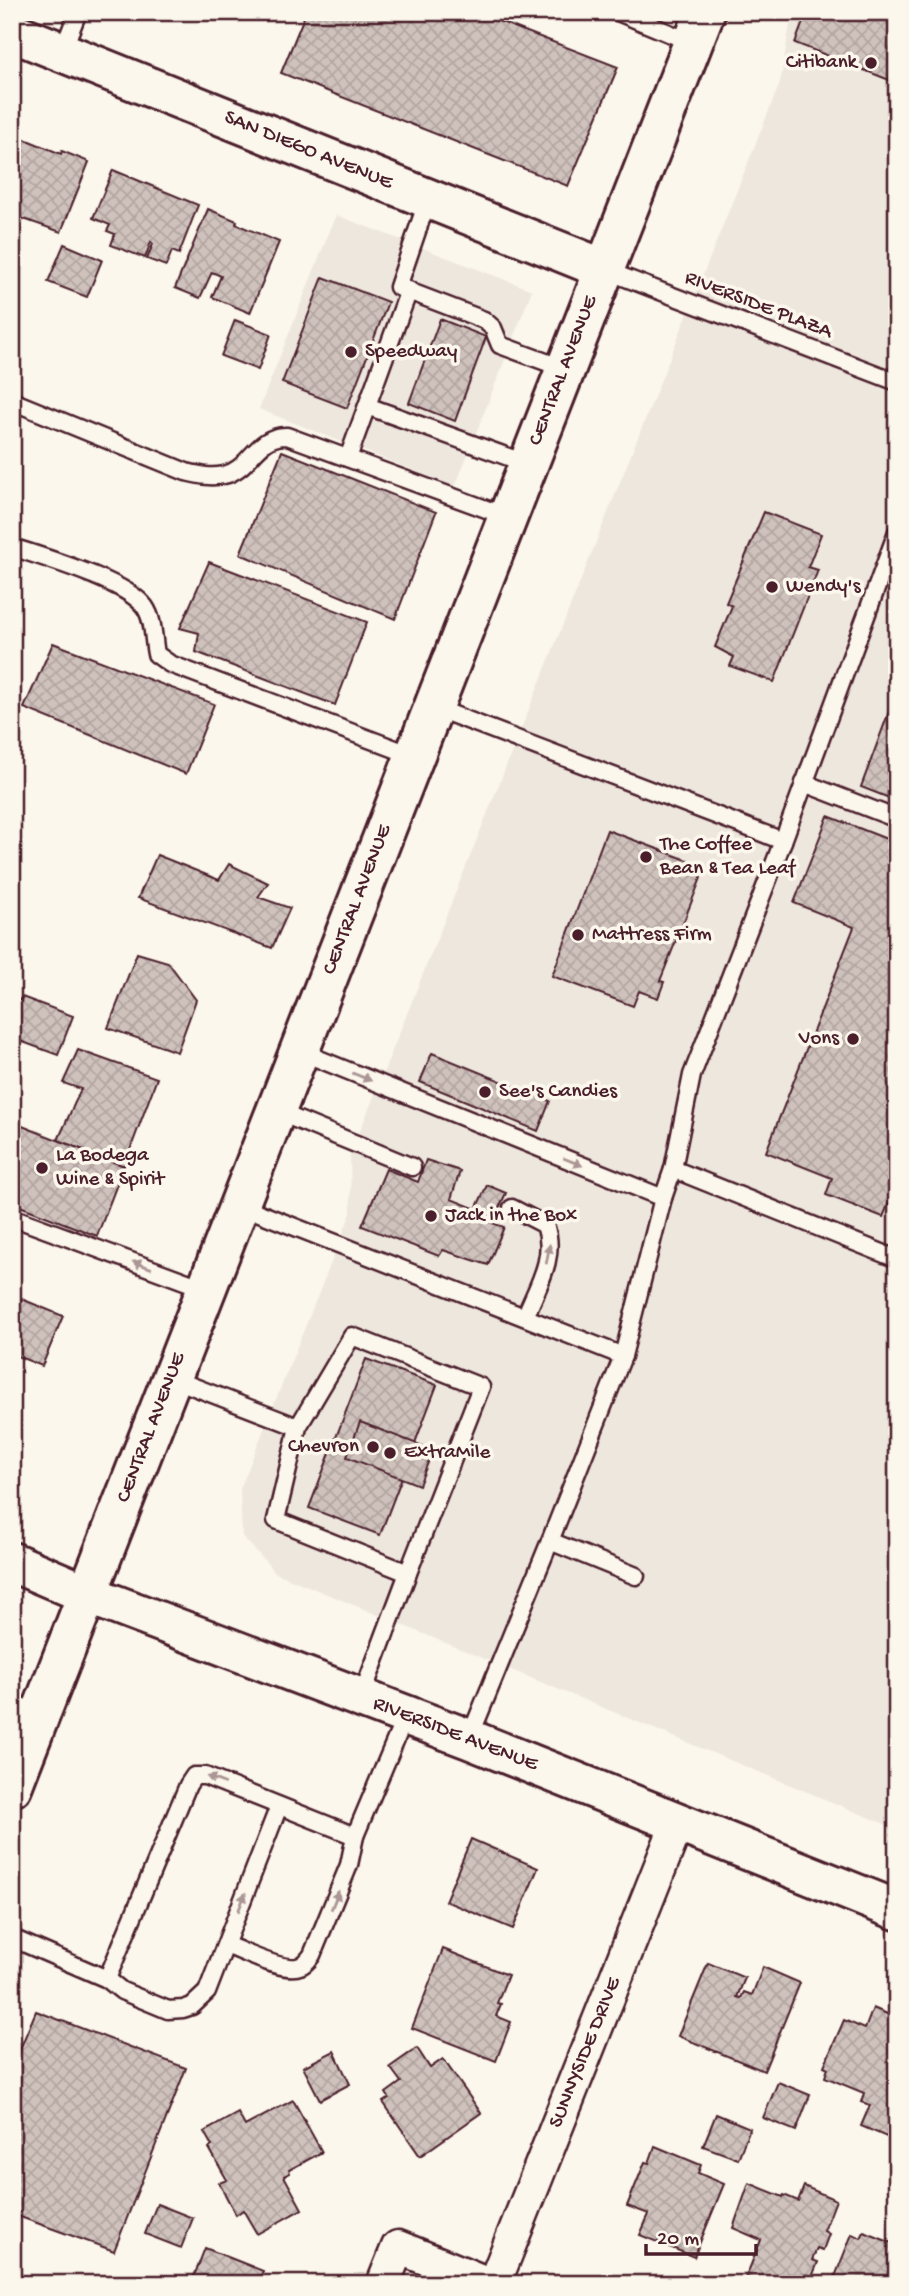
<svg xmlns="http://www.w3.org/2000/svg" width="909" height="2296" font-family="'Gochi Hand',sans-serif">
<defs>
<pattern id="building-cross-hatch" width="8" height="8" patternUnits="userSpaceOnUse" patternTransform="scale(1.75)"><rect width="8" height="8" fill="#cfc2bc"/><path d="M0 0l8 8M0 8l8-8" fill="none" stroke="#b3a6a2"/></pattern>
</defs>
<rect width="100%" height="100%" fill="#fbf7ec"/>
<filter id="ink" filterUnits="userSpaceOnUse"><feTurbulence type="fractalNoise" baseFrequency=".0143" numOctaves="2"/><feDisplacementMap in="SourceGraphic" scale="14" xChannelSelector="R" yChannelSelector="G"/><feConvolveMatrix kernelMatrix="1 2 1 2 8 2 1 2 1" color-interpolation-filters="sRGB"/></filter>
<g filter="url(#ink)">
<g fill="#eee7de">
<path d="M792,12H897V1829L276,1573L242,1536L240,1489L351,1213L350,1156L780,83Z"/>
<path d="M336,215L532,290L455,487L259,409Z"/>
</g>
<g fill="url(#building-cross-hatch)" stroke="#4a1f2b" stroke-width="2">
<path d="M306,12H475L618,67L568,186L281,73Z"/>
<path d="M807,12H897V83L795,43Z"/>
<path d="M15,135L61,154L62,151L89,162L61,232L12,215V143Z"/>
<path d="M113,170L198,205L179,254L172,251L166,266L147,259L153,244L151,242L145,258L111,245L115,234L107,231L110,225L93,218Z"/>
<path d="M208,209L237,221L236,224L279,242L250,313L212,297L221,276L212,272L200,298L175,288Z"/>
<path d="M64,244L102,260L87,297L48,282Z"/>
<path d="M323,277L388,302L347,408L282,383Z"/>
<path d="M440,319L486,337L455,421L409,403Z"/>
<path d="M235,320L271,334L258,370L221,356Z"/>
<path d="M282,451L436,512L395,619L240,554Z"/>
<path d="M764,512L821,534L808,567L818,570L774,682L730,666L734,657L715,647L732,606L726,603Z"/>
<path d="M209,562L367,622L335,705L196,652L199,633L180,628Z"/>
<path d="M53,643L214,704L186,774L24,708Z"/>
<path d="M897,690V801L861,787Z"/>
<path d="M828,816L897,843V1201L891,1198L883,1217L826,1195L832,1178L766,1152L854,927L794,903Z"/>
<path d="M607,830L698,864L701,878L660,981L664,982L658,998L639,991L633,1006L552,976Z"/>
<path d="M157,855L219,880L229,864L268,883L258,897L290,908L272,948L138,898Z"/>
<path d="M137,953L168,962L196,1000L177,1052L108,1028Z"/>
<path d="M12,997L20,1000L22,997L73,1016L58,1055L12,1038V1021L15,1013L12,1012Z"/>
<path d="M78,1050L157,1078L124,1166L58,1140L81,1089L63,1083Z"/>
<path d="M432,1053L550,1101L538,1131L420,1082Z"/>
<path d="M12,1122L124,1166L97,1236L12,1203Z"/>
<path d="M426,1160L460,1171L451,1199L476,1209L487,1185L506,1193L492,1223L504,1227L488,1265L443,1250L439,1256L362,1226L386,1169L418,1182Z"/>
<path d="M12,1295L63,1316L42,1366L12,1354Z"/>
<path d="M366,1359L437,1385L380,1535L309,1508Z"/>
<path d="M360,1422L433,1450L419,1485L347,1457Z"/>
<path d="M471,1839L538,1868L513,1929L445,1901Z"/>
<path d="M443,1949L508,1975L497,2003L501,2004L496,2016L511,2022L496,2061L412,2028Z"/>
<path d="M708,1963L745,1978L737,1997L741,1998L744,1992L752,1995L763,1967L800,1983L764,2071L678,2036Z"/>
<path d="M873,2008L897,2018V2117L889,2138L861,2126L870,2105L861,2102L864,2093L825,2077L828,2068L824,2066L844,2020L865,2029Z"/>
<path d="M36,2011L186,2068L114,2251L12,2214V2068Z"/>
<path d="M417,2048L430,2068L443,2059L481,2113L420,2156L383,2102L389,2098L386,2093L401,2082L390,2067Z"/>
<path d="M334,2051L350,2084L320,2100L303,2067Z"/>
<path d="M778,2082L810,2095L796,2131L763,2118Z"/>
<path d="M293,2100L322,2152L289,2170L290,2173L284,2176L302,2209L257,2234L243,2210L236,2215L219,2183L227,2180L209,2148L212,2146L204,2132L238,2113L245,2126Z"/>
<path d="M716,2114L750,2128L738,2159L703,2146Z"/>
<path d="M655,2146L701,2165L698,2173L724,2184L694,2257L640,2235L649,2214L627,2206L645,2162L649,2163Z"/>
<path d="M749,2183L783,2197L784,2195L798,2201L804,2186L836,2200L824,2231L829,2234L823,2250L817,2248L812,2260L818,2262L812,2277L807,2275L803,2284H763L746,2277L761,2240L733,2228Z"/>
<path d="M157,2204L193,2218L181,2248L145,2234Z"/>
<path d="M864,2232L897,2245V2284H832L852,2234L861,2238Z"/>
<path d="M205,2248L263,2271L258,2284H191Z"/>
</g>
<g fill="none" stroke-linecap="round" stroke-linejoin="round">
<g stroke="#4a1f2b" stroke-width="21">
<g id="service">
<path d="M618,12L693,43"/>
<path d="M62,52L78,12"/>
<path d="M428,199L398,287L484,320L493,328L500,345L565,369"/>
<path d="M605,270L897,382"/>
<path d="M12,401L186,472C199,475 210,478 224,475C250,470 256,435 287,436L508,517"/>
<path d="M367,406L528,464"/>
<path d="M348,458L409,290"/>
<path d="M12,547C45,558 126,581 145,607C154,620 153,639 156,654L170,664L414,756"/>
<path d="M433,707L783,841"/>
<path d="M804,783L897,819"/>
<path d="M299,1051L663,1198"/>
<path d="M276,1111L412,1167"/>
<path d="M673,1169L692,1075L783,841L897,532"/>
<path d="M239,1205L623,1356"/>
<path d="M512,1208L545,1225C557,1257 537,1287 525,1317"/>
<path d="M12,1217L206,1289"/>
<path d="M171,1378L298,1427L276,1520L408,1573L481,1387L352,1336L298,1427"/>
<path d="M550,1541L636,1576"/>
<path d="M361,1698L408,1573"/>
<path d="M12,1703L41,1714"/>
<path d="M469,1739L550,1541L623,1356L663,1198L673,1169L897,1259"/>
<path d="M12,1938L107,1979L122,1991L168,2010L183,2009L192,2006L207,1992L279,1806"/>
<path d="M226,1945C243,1951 284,1973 300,1966C306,1964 309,1959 312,1955L349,1865L355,1836L406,1715"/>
<path d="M107,1979L188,1785L194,1776H205L355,1836"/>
</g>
</g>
<g stroke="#4a1f2b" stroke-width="37">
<g id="minor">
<path d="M383,2284L398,2247L489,2284"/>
<path d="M494,2284L678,1822"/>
</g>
</g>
<g stroke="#4a1f2b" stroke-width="44">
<path id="tertiary" d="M12,32L604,269"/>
</g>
<g stroke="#4a1f2b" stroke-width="44">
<path id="secondary" d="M12,1562L87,1594L469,1739L897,1910"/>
</g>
<g stroke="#4a1f2b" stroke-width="44">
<path id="primary" d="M12,1787L705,12"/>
</g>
<use href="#service" stroke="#fbf7ec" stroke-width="16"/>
<use href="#minor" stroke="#fbf7ec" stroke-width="32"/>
<use href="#tertiary" stroke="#fbf7ec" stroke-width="38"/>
<use href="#secondary" stroke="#fbf7ec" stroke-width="38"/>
<use href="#primary" stroke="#fbf7ec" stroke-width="38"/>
</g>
<defs><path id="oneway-solid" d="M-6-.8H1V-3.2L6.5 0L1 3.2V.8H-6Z" transform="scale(1.75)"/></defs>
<g fill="#ab9695">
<use href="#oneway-solid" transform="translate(362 1077) rotate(22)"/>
<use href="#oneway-solid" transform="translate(573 1162) rotate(22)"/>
<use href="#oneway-solid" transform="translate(548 1254) rotate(-80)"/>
<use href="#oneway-solid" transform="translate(142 1265) rotate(-160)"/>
<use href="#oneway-solid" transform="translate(216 1780) rotate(-159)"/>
<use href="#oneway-solid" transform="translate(335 1900) rotate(-68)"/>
<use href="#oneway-solid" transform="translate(242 1902) rotate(-69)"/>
</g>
</g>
<g fill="#4a1f2b" stroke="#fbf7ec" stroke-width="2.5">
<circle cx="871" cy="63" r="7"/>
<circle cx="351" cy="352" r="7"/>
<circle cx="772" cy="587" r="7"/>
<circle cx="646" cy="857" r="7"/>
<circle cx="578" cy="935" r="7"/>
<circle cx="853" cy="1039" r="7"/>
<circle cx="485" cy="1092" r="7"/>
<circle cx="42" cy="1168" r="7"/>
<circle cx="431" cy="1216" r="7"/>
<circle cx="373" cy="1447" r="7"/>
<circle cx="390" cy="1453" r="7"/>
</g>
<g text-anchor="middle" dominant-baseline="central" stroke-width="7" stroke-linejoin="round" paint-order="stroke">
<g font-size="21" fill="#4a1f2b" stroke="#fbf7ec" text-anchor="start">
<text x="857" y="63" text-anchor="end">Citibank</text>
<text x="365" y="352">Speedway</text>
<text x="786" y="587">Wendy's</text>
<text x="660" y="845">The Coffee<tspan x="660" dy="24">Bean &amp; Tea Leaf</tspan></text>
<text x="592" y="935">Mattress Firm</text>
<text x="839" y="1039" text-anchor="end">Vons</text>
<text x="499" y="1092">See's Candies</text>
<text x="56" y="1156">La Bodega<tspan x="56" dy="24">Wine &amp; Spirit</tspan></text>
<text x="445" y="1216">Jack in the Box</text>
<text x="359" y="1447" text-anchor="end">Chevron</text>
<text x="404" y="1453">ExtraMile</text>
</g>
<g font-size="21" fill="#4a1f2b" stroke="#fbf7ec">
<text transform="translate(308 151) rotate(22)">SAN DIEGO AVENUE</text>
<text transform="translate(758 306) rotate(21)">RIVERSIDE PLAZA</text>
<text transform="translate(564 371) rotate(-69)">CENTRAL AVENUE</text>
<text transform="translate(358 900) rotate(-69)">CENTRAL AVENUE</text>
<text transform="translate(152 1428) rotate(-69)">CENTRAL AVENUE</text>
<text transform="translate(455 1735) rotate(21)">RIVERSIDE AVENUE</text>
<text transform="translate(586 2053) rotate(-68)">SUNNYSIDE DRIVE</text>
</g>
</g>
<rect width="909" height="2296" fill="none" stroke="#fbf7ec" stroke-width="42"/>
<rect x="21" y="21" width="867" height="2254" fill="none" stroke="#4a1f2b" stroke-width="2.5" filter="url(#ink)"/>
<path d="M646 2244v10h110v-10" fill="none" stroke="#4a1f2b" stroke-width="3.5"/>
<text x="657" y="2244" font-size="21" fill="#4a1f2b" stroke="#fbf7ec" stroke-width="5" paint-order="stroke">20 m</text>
</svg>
